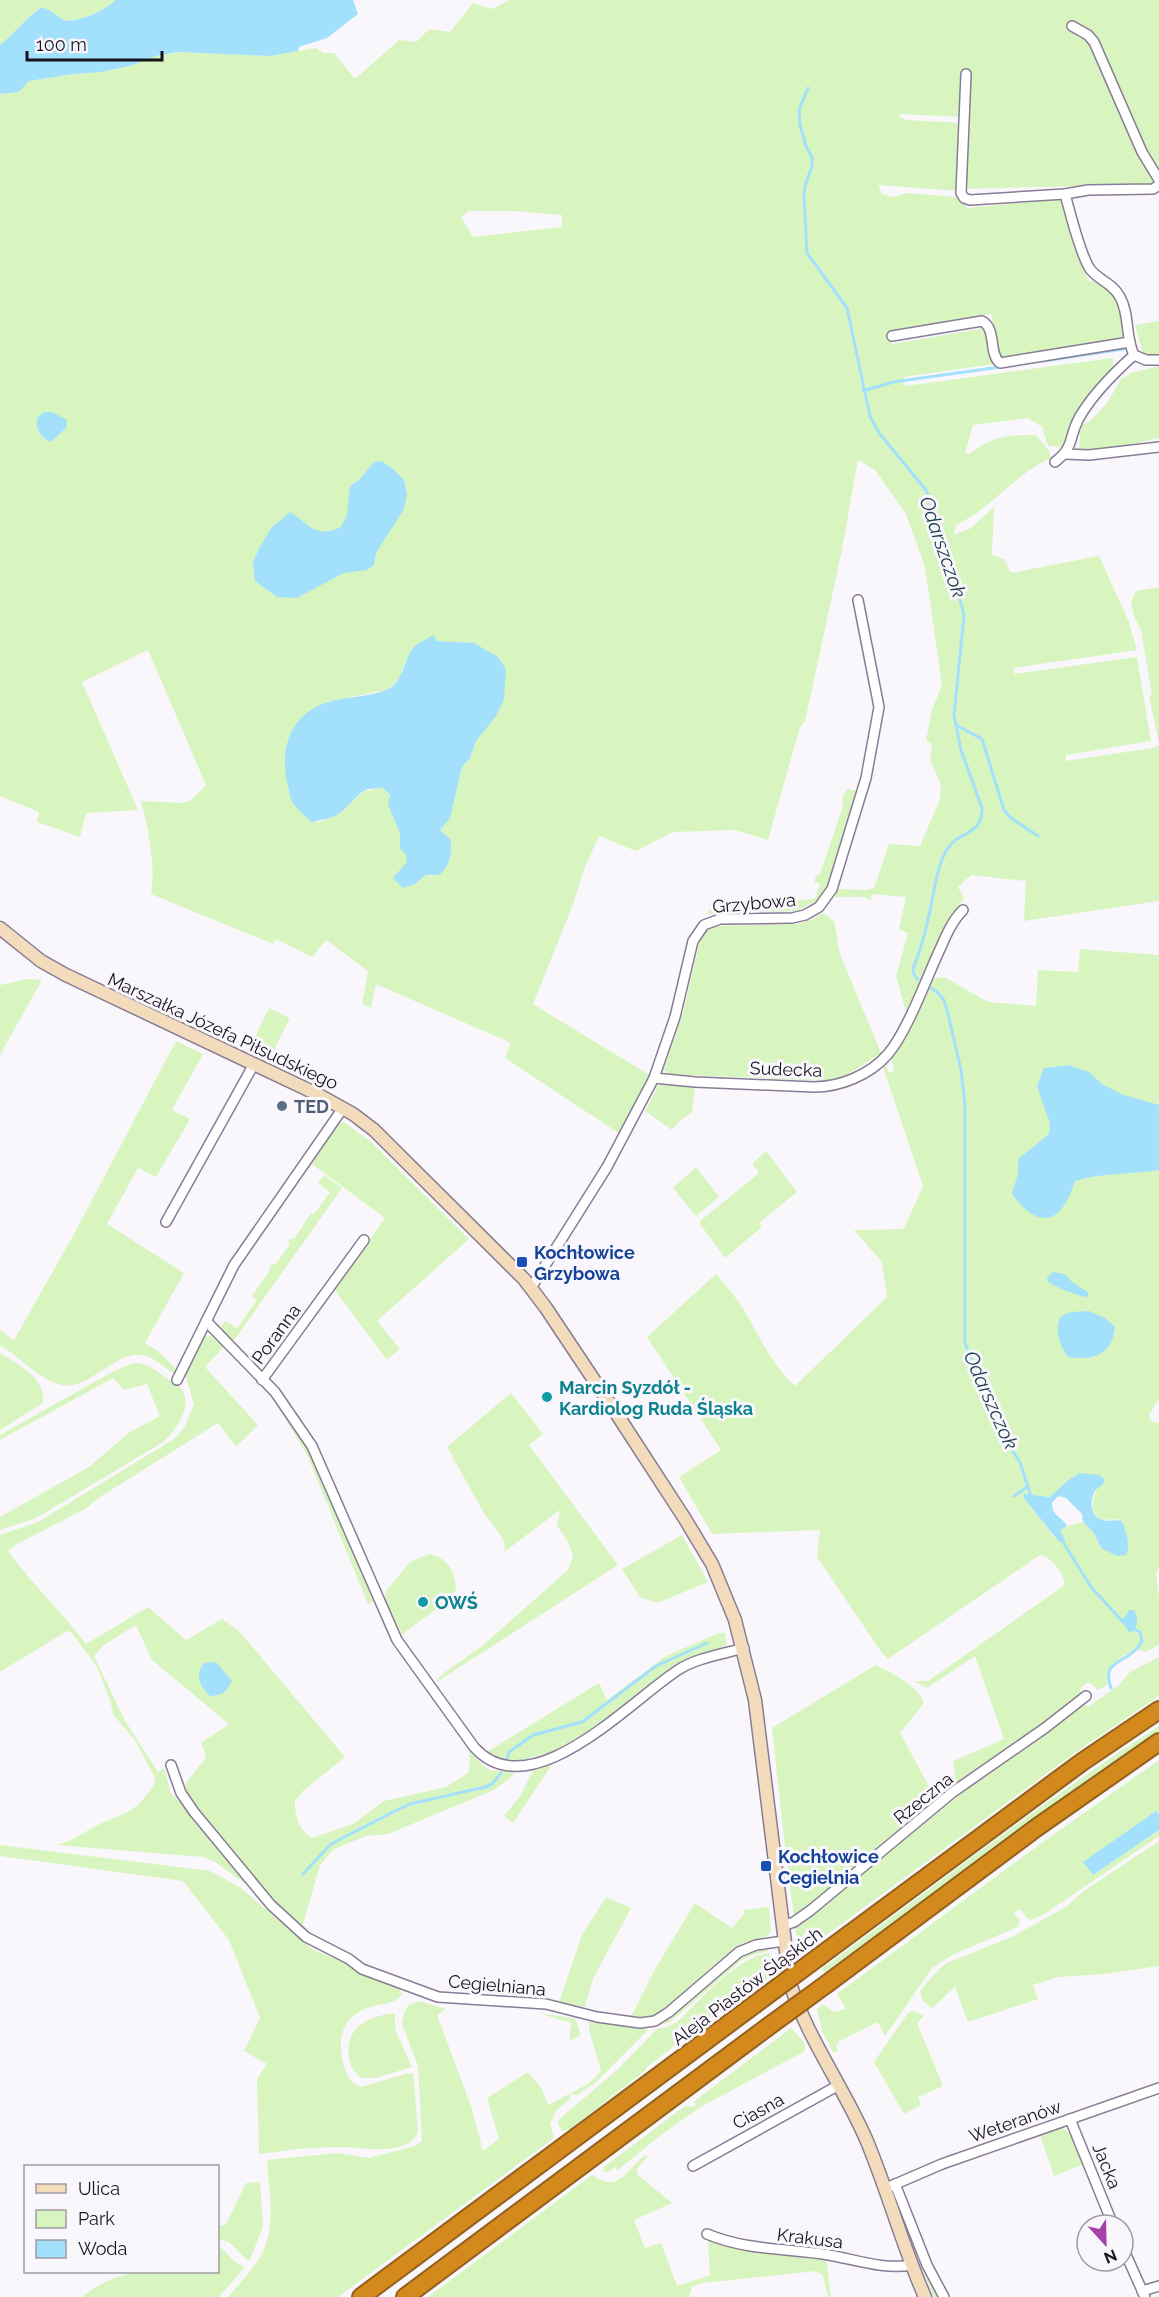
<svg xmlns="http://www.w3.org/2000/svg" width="1159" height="2297" font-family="Raleway,sans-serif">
<rect width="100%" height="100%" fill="#f9f7fc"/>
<g fill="#d9f5bf" fill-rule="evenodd">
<path d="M0,0H116C101,12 84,19 65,21L51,11L33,13L25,24L0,45Z"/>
<path d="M509,0H1159V173L1088,39L1155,181L1154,184L965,189L962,117L901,114L899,116L906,120L962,123L959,191L878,185L882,194L892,197L908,193L956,197L968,208L1062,198L1088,281C1117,282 1122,317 1124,340L1001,359L991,314L890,332L892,344L985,328L987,330L994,364L904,377L905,386L1113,358V368L1077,417L1065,447L1048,446L1042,427L1028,418L973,425L965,453L969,454C993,436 1007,435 1036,435L1049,451L1051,458C1015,474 992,508 956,525L954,535L971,528L994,507L992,555L1004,559L1011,573L1099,556L1129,622L1137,650L1013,668L1015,674L1137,657L1151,741L1066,755V761L1152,748L1159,745V901L1024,921L1026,881L971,875L958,887L964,898L952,915L906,1012L896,976L908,933L899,929L906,897L872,894L871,901L864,897H835L836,889L866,890L874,888L889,844L920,846L940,799L941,785L930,760L932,744L926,740L932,710L942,685L925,567L906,514L875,470L858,460L841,555L805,721L800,727L768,840L735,830L673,832L636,851L599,836L585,867L572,907L533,1004L651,1076L620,1134L505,1058L511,1043L376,984L371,1008L362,1004L368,971L326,940L312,957L276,939L273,944L151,894C156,867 148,827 141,801L181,803L190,801L206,785L148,650L82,682L138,810L86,813L80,837L37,822L39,812L0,796V94L19,92L29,81L74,74L102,72L130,66L156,56L177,52L269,56L316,48L324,53H334L355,79L399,40L416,42L429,29L450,32L473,3L492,9ZM469,211H514L562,215V227L473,237L461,217ZM287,516L336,547L253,561L271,528ZM433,635L436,641L474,643L484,729L476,741L470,758L462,767L450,818L439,830L451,840L433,876L426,875L415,884L406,855L400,847V833L388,805L390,796L382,787L363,792L353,801L325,820L312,823L304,813L291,732L310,710L327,702L390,689L400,677L405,662Z"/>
<path d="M1159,321V354H1143L1135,325Z"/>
<path d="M1159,366V438L1119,447L1079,451L1081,426L1091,420L1108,402L1121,379L1131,373Z"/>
<path d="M1159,587V743L1149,696L1152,695L1141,630L1134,617L1131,602L1136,591Z"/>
<path d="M847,789L856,790L832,870L826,889L819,899L797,911L717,912L708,915L709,909L715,907L815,899L820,884L814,882L816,876L820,874L843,806L842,799Z"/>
<path d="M823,913L834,921L840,954L881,1053L847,1075L830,1081L667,1074L664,1069L683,1013L700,941L709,929L716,926L797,924L813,919Z"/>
<path d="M1080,949L1159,955V1398L1149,1415L1151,1421L1159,1423V1565L1156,1575L1159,1597V1645L1146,1652L1136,1649C1121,1658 1103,1664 1107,1685L1098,1690L1090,1683L1085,1684L1080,1689L1082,1695L1017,1744L956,1785L953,1761L1004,1739L975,1656L927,1688L914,1681H928L1065,1585C1063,1572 1054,1561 1042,1555L1037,1557L888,1659L882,1653L817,1557L820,1530L712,1534L679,1477L721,1450L647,1337L716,1274C726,1286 737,1298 745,1312C761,1339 771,1364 795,1386L887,1297L882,1262L854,1230L904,1229L923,1186L882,1064L884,1062L889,1073L894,1071L891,1056L931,979L944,977L988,1002L1036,1006L1038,970L1078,972ZM1067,1481L1096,1491C1091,1503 1090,1511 1101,1520L1118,1519L1101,1548L1094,1533L1083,1522L1067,1526L1060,1530L1064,1540L1054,1537L1027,1502L1024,1494L1050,1497Z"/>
<path d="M28,979L42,980L0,1055V985Z"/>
<path d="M269,1008L290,1018L269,1060L248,1051Z"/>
<path d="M176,1041L203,1054L172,1110L190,1119L156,1177L138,1168L107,1224L184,1273L145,1343L158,1351L176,1369L174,1374C164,1367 154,1357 142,1355C115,1351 88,1391 62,1385C39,1380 20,1357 0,1345V1330L14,1340L74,1234Z"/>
<path d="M664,1084L695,1086L692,1112L680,1121L672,1130L645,1111L658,1086Z"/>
<path d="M344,1122L370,1141L469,1239L377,1321L400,1349L387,1360L334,1289L385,1218L312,1164L338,1124Z"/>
<path d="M766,1151L797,1192L759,1223L762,1227L725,1258L700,1224V1221L758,1174V1169L754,1168L753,1163Z"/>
<path d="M696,1167L719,1197L696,1216L673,1188Z"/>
<path d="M324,1175L342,1188L233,1342L220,1328L225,1321L237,1328L257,1300L252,1296L270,1270L269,1268L272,1264L275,1265L290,1244L288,1242L291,1238L294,1239L311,1213L314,1214L330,1192L318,1183Z"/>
<path d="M210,1335L224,1347L205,1367L258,1425L236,1447L218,1423L100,1497L85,1509L17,1544L8,1551C32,1584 62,1612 86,1644L148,1607L186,1640L222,1619L239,1631L345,1757L303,1791L295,1801C295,1816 298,1829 312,1838L353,1824L384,1801L446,1787L468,1773L470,1759L468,1751L489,1770L513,1772L514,1775L494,1790L388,1834L366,1836L334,1849L320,1865L302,1928L279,1908L189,1801L185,1784L204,1760L206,1755L201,1743L229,1724L152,1660L136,1625L104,1645L94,1656L124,1719L158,1772L164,1768L171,1793L185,1807L258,1893L215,1862L203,1857L57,1845C73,1841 85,1831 100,1824C121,1814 133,1814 147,1794C151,1789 155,1785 155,1778L136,1742L113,1714L110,1700L97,1667L71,1632L67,1631L0,1672V1535L38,1522L174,1439L184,1428L194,1404L185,1374L204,1337Z"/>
<path d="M0,1353C18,1364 47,1379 43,1403L40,1405L0,1430Z"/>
<path d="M133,1363C148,1363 154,1369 166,1378C171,1381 177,1384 181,1388C194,1405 176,1431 163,1442L48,1511L34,1519L0,1530V1517L89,1467L130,1432L160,1416L147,1384L124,1390L113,1378L0,1440V1435L114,1371Z"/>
<path d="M511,1393L543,1434L529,1445L618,1565L435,1683L441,1675L481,1647L568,1570L573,1556L568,1542L557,1525L560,1510L504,1552L505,1545L501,1536L484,1513L447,1447Z"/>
<path d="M277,1405L289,1417L313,1456L373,1601L368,1604L307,1455Z"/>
<path d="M682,1535L708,1582L657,1603L640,1597L622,1569Z"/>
<path d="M429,1554C447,1557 456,1572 456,1589L450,1599L405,1632L403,1636L385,1599L386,1591L410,1562Z"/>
<path d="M719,1633H725L727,1645L670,1668L600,1725L552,1752L514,1762L501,1761L487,1752L599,1683L607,1700L666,1656Z"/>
<path d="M1159,1657V1696L1076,1752L821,1939L811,1928L801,1937L806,1952L802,1954L795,1930L796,1925L981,1778L1083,1702L1088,1707L1119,1685L1130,1672Z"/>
<path d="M876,1665C893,1674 918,1685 924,1703L900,1733L935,1797L877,1852L803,1912L794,1917L784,1839L772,1728Z"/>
<path d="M1159,1726V1731L1091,1777L824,1973L822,1969C933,1887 1043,1801 1159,1726Z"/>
<path d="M1159,1760V1815L1156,1811L1084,1862L1093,1875L1159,1830V1836L1046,1913L1032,1920L1027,1918L1020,1909L1014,1913L1020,1922L1018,1927L954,1954L932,1968L885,2036L878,2022L839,2041L836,2047L838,2052H833L822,2031L817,2009L823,2004L834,2012L846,2009L837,1994L1036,1847Z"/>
<path d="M553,1763L513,1823L504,1816L520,1796L533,1771Z"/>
<path d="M1159,1841V1966L1104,1974L1058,1977L1033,1985L1038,1999L968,2022L955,1987L932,2008L923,2001L920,1991L939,1969L947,1963L1014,1936L1037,1923L1066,1907L1084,1891Z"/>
<path d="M0,1845L210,1871L241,1888L313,1950L346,1963L358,1972L399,1986L402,1994C394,2005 384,2003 373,2006C342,2015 336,2038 344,2066C347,2076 351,2084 361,2087L405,2074L413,2073L418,2132C409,2155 368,2149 349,2147C338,2147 327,2147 316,2148C297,2148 278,2152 259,2154L257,2079L267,2064L244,2051L260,2018L229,1940L183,1881L0,1856Z"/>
<path d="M606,1897L631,1908L593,1979L585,2007L559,2002L582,1935Z"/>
<path d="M695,1903L732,1928L744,1914V1910L769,1907L771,1932C760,1943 742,1945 726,1956C703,1972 684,1995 662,2012L651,2017L630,2019L655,1969Z"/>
<path d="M767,1948L768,1951L752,1955L742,1960L670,2022L661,2025C687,2002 733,1951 767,1948Z"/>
<path d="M769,1953L773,1975L765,1981L758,1977L746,1982L749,1986L736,1998L646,2068V2070L570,2129L562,2131L557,2122L563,2116L617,2070L657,2029L670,2026L678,2021C702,1999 736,1957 769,1953Z"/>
<path d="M419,2001L446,2009L437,2015L471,2106L483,2151L499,2139L487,2098L528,2072L542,2089L548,2105L588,2084L601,2071L589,2030V2022L646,2026L647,2031L596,2082L578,2095L570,2094V2099L556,2111L550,2124L554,2138L338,2297H228C239,2284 252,2271 260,2257C277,2229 269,2190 267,2160L337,2153L369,2158L415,2146L422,2141L418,2066L402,2024L405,2011L409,2005Z"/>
<path d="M913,2011L924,2016L917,2023L943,2086L918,2097L921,2105L904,2114L874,2062L908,2013Z"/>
<path d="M395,2013V2029L412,2067L376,2078H362C345,2068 343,2038 360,2025C371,2017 382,2015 395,2013Z"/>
<path d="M537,2013L573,2018L576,2020L581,2035L570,2041V2032L572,2023Z"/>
<path d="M791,2028L804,2042L805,2051L699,2108L657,2138L617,2171L615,2167L608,2172L603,2171L604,2167L682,2108L686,2106L693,2107L696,2104L693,2102Z"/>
<path d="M1062,2128L1072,2135L1084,2164L1054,2176L1040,2135Z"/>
<path d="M645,2155L648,2156L636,2170L638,2175L672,2203L634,2220L645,2248L661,2243L677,2286L710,2275L708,2240L742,2249L826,2258L831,2297H828L823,2276L817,2271L702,2283L692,2287L689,2297H428L592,2175C619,2194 625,2171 645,2155Z"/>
<path d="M260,2182L263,2226L252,2255L250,2260H247L229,2242L218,2239V2227L226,2224L246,2183Z"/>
<path d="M905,2217L942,2297H934L902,2218Z"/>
<path d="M218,2246C228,2251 232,2263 245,2267L219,2297H82C124,2262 166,2272 218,2272Z"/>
</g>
<g fill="#a3e0fb">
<path d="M116,0H353L358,14L327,38L299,47L298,51L270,56L177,52L156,56L130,66L102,72L74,74L29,81L19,92L0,94V45C15,33 27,17 42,7L51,11L65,21C84,20 101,12 116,0Z"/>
<path d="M44,412H52L67,420L66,428L51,442C40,437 36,430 37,418Z"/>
<path d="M382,461L394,470L404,480L407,494L404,509L376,553L374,565L367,570L344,573L297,598L277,597L255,581L253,561L261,545L271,528L290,512C311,525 315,539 341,527L347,514L350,486L359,480L374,462Z"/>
<path d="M433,635L437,641L474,643L498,657L506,669L504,699L496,716L476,741L470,758L462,767L450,818L440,830L451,840C451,856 451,865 439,875H426L415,884L403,888L393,878L407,862L406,855L400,848V833L388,805L390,795L382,787C376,790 370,787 364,791C354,797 348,809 335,816C327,820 319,819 312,823C306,816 297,810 293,803C290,799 289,791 288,786C279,751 289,716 325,703C345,696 368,698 388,689C404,682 403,659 414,647C419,642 427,639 433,635Z"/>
<path d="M1068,1065L1089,1072L1102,1084L1121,1094L1159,1105V1170C1131,1175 1102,1172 1075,1181C1062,1223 1040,1232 1012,1194L1018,1173V1159L1049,1134L1050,1124L1037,1086L1044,1068Z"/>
<path d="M1053,1272L1065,1274L1072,1282L1089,1293L1087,1297C1081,1297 1053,1286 1048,1282L1047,1278Z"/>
<path d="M1089,1311L1105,1318L1115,1327C1112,1355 1093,1361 1068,1357C1059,1345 1054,1329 1061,1316L1071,1312Z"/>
<path d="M1080,1473L1099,1475L1105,1480C1103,1486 1099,1486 1095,1491C1089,1501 1090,1517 1103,1520C1110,1522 1116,1519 1122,1521C1126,1531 1131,1545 1126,1555L1117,1556L1101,1548L1094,1533L1083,1522L1082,1514L1066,1498L1058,1496L1052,1503C1052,1517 1062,1516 1067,1526L1060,1530L1065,1540L1063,1542H1059L1023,1497L1024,1494L1050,1497L1067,1481Z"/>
<path d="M1129,1610H1134C1138,1618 1139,1626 1132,1632H1129L1122,1621Z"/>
<path d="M216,1662C222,1668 225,1674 232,1680C228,1691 222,1696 210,1696C199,1685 195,1675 204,1663Z"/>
<path d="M1156,1811L1159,1815V1830L1093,1875L1083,1862Z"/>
</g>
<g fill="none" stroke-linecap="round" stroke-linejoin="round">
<g stroke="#a3e0fb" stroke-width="3">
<path d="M808,88L799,110L800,125L806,146L812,157V166L805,186L804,196L807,253L847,308L870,416L879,433L926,490L945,542L964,615L954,715L961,750L982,808C982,838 958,829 946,851C935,871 934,897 928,919C925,936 919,953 913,969L914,974L918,980"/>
<path d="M1043,361L1124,349"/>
<path d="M863,391L893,382L1000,367"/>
<path d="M956,725L982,739L1004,810L1011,818L1038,836"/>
<path d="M931,988L938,993L944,1000L948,1014L961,1070L965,1105V1343L988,1402L1005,1439L1020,1462L1031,1497"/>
<path d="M1014,1496L1027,1487"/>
<path d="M1061,1539L1091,1587L1123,1622"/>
<path d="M1111,1688C1099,1658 1131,1664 1142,1641L1140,1632L1134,1629"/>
<path d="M506,1761L509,1752L533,1735L582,1722L656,1666L707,1643"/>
<path d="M303,1874L331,1844L397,1810L410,1804L485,1787L492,1784L501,1773"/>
</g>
<g stroke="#897c96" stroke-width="12">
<g id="street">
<path d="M1072,26L1088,35L1094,42L1142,152L1159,180"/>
<path d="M966,74L961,193L964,198L970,200L1065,194"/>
<path d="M892,336L982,321C997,329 988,353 1000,363L1130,342"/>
<path d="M1134,355C1125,337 1130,315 1120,297C1113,283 1098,280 1090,269C1080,254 1070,212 1065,194L1088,190L1153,189L1159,185"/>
<path d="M1134,355L1146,360H1159"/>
<path d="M1065,454L1089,455L1159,447"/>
<path d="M1055,462C1075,446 1068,439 1079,418C1092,395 1114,373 1134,355"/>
<path d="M654,1078L695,1082L814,1087C840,1087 870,1075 888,1054C906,1033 924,985 936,958C944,941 950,923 963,910"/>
<path d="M166,1222L254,1064"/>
<path d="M531,1288L607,1167L654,1078L675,1017L693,941L704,925L720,919L792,918L805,915L819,907L832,889L866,778L879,707L858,600"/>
<path d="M206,1321L275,1392L312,1446L397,1640L474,1747C530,1810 630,1701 678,1670C696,1658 723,1654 744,1648"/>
<path d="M177,1380L234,1265L343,1108"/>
<path d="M262,1380L364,1240"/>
<path d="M171,1765L181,1793L194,1812L271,1905L306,1937L349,1959L362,1969L438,1997L546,2004L597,2017L640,2023L655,2021L669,2012L739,1952L756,1945L784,1941"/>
<path d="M782,1926L794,1922L811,1910L953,1792L1045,1728L1086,1696"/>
<path d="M1070,2119L1113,2225"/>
<path d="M693,2166L839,2085"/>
<path d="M895,2184L927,2265L944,2297"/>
<path d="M884,2189L942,2164L1159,2088"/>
<path d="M707,2234C748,2251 787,2248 829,2255C857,2260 884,2270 912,2265"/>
<path d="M1123,2248L1145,2297"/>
<path d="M1142,2291L1159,2286"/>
</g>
</g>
<g stroke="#897c96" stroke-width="15">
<path id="secondary" d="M0,928L41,961L66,975L317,1094L353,1114L374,1130L524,1279L546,1308L620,1419L685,1519L712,1564L735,1620L755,1700L790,1983C807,2038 843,2086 866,2139C888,2191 902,2245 925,2297"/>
</g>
<g stroke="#92601d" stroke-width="20">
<g id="highway">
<path d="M820,1956L1082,1762L1159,1710"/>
<path d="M828,1983L1036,1828L1159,1742"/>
<path d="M361,2297L754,2005"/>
<path d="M405,2297L765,2029"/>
</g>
</g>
<use href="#street" stroke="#fff" stroke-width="9"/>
<use href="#secondary" stroke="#f2dcbb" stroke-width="12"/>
<use href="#highway" stroke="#d4891d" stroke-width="16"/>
<g stroke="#92601d" stroke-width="20" stroke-linecap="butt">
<g id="highway-bridge">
<path d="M754,2005L820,1956"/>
<path d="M765,2029L828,1983"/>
</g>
</g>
<use href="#highway-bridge" stroke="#d4891d" stroke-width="16"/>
</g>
<circle fill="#5c6f8a" stroke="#f9f7fc" stroke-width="2" cx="282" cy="1106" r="6"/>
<g fill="#1a4fb4" stroke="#f9f7fc" stroke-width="2">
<rect x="516" y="1256" width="12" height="12" rx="3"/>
<rect x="760" y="1860" width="12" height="12" rx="3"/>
</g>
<g fill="#0f9aa8" stroke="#f9f7fc" stroke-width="2">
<circle cx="547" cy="1397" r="6"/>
<circle cx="423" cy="1602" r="6"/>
</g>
<g text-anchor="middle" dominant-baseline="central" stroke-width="6" stroke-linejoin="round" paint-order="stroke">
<g font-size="18" fill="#18131d" stroke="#f9f7fc">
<text transform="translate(754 903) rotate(-5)">Grzybowa</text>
<text transform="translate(223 1031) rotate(25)">Marszałka Józefa Piłsudskiego</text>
<text transform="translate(786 1069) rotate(2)">Sudecka</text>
<text transform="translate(276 1334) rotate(-54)">Poranna</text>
<text transform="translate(923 1798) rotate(-39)">Rzeczna</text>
<text transform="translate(497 1985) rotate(5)">Cegielniana</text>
<text transform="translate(747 1986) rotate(-37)">Aleja Piastów Śląskich</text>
<text transform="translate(758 2111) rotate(-29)">Ciasna</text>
<text transform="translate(1015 2121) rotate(-19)">Weteranów</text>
<text transform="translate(1107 2166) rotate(68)">Jacka</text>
<text transform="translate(810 2238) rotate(7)">Krakusa</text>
</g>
<g font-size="18" font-weight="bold" fill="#4e5e75" stroke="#f9f7fc" text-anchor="start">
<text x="294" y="1106">TED</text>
</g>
<g font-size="18" font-weight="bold" fill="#164399" stroke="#f9f7fc" text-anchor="start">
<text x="534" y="1252">Kochłowice<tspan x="534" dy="21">Grzybowa</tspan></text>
<text x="778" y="1856">Kochłowice<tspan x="778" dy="21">Cegielnia</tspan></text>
</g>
<g font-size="18" font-weight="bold" fill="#0d838f" stroke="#f9f7fc" text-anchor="start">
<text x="559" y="1387">Marcin Syzdół -<tspan x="559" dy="21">Kardiolog Ruda Śląska</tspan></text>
<text x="435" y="1602">OWŚ</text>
</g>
<g font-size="20" font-style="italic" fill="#1b3f4d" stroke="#f9f7fc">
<text transform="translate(943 547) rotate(71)">Odarszczok</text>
<text transform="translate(991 1400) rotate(66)">Odarszczok</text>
</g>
</g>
<rect x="24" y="2165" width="195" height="108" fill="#f9f7fc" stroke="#9f9ca3" stroke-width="1.5"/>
<rect x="36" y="2184" width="30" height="9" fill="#f2dcbb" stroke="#9f9ca3" stroke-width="1.5"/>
<text x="78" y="2195" font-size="18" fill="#18131d">Ulica</text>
<rect x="36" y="2210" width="30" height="18" fill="#d9f5bf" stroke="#9f9ca3" stroke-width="1.5"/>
<text x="78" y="2225" font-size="18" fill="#18131d">Park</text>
<rect x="36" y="2240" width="30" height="18" fill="#a3e0fb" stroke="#9f9ca3" stroke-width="1.5"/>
<text x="78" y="2255" font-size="18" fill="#18131d">Woda</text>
<g transform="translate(1105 2243) rotate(158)"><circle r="28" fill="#f9f7fc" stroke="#9f9ca3" stroke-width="1.5"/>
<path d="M0-4.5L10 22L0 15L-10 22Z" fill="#a541a7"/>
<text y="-9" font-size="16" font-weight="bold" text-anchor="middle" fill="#18131d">N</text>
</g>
<path d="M27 51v9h135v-9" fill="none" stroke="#18131d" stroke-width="3"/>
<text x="36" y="51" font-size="18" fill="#18131d" stroke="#f9f7fc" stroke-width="4.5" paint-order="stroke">100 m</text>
</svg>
